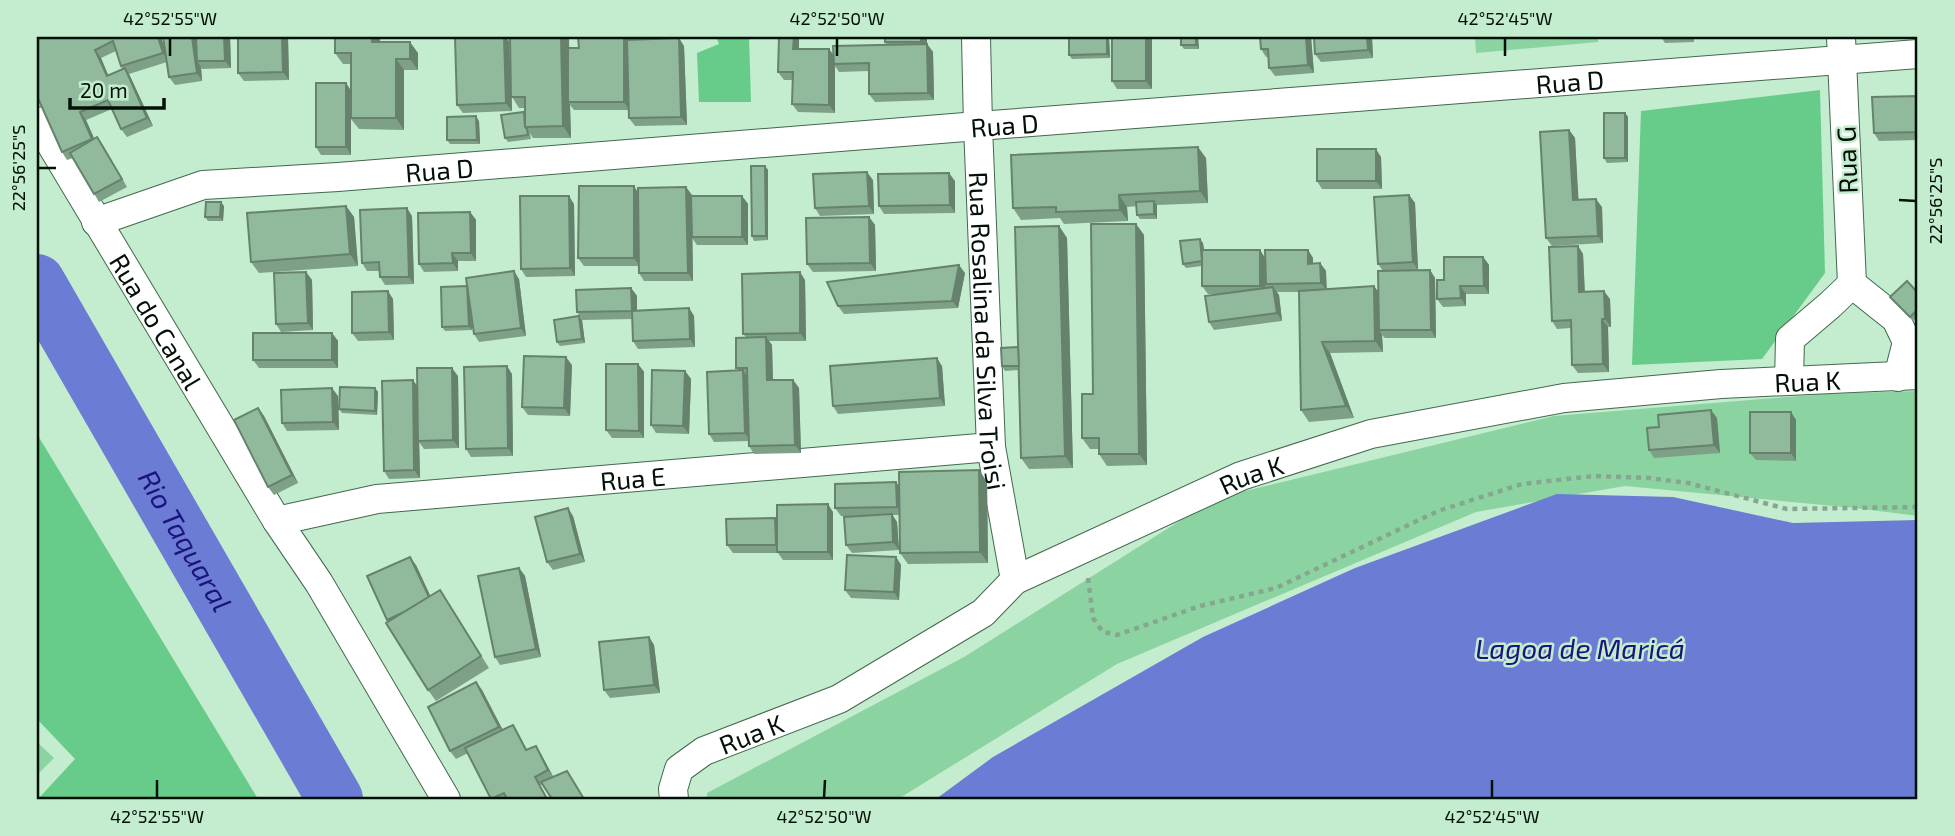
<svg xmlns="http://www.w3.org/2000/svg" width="1955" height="836" font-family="'Exo 2',sans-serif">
<rect width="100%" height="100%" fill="#c3edce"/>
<g fill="#8bd4a1">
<path d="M1475,37H1598V42L1476,53Z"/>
<path d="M1918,391V516L1855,508L1625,486L1476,512L1117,664L898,799H707V793L964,657L1216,498L1554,416L1824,394Z"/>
<path d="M37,742L54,758L37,775Z"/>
</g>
<g fill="#67cc8a">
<path d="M716,37H749L751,102H699L697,53L719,44Z"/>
<path d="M1820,90L1825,273L1762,359L1632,365L1641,111Z"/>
<path d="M37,434L258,799H38L75,759L37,719Z"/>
</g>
<path fill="#6b7cd5" d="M1557,494L1673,497L1793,523L1918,520V799H936L993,757L1203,637L1355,568Z"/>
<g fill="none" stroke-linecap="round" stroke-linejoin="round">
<path stroke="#6b7cd5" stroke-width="56" id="s1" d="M37,282L335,799"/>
<g stroke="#43684e" stroke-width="30">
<g id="minor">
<path id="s2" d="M976,37L978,126L991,447L1015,580"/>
<path id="s3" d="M37,121L277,521L319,583L446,799"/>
<path id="s4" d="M96,222L203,185L338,177L978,126L1918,54"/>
<path d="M1852,284L1896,319L1907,342L1898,377"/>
<path d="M1789,380L1790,339L1830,305L1852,284L1841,37"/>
<path id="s5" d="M277,521L377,499L991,447"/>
<path id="s6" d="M674,799L673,789L679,769L704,751L839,699L983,613L1015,580L1241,476L1371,434L1564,398L1721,384L1918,375"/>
</g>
</g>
<path stroke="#86a78f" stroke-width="4.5" stroke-dasharray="5 5" stroke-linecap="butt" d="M1088,578L1093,618L1103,632L1117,635L1200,606L1276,588L1438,511L1522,484L1594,476L1649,478L1688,483L1787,509L1918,507"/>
<use href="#minor" stroke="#fff" stroke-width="28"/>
</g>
<g fill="#7da086" fill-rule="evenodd">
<path d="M37,37H161L165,50L230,37L231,68L202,69L201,67L202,81L175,85L169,77L167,62L129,74L153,126L127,137L121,129L112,109L86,120L94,139L97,137L103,145L127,187L99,202L73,158L67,160L62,152ZM116,51L122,69L108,75L101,58Z"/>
<path d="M238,37H288L289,80L244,81L238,73Z"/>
<path d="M335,37H380V42L418,53V70H404V130L359,129L351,119V155H321L316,147L346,83L351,91V64H343L335,53Z"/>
<path d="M510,37H569V48H579L629,39L684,46L687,125L635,126L629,118V110H574L570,105L571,138H533L530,133L531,139L508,142L505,138L524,112L525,108H519L512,97V111L463,113L457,105L509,41L511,85Z"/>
<path d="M779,37H799V49H829L833,55L887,45L885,42L927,37V44L933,52L934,100L875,102L869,94V71L839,72L835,66V113L798,112L792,104L793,80H784L778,72Z"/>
<path d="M1109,37L1110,58L1072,59L1069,55Z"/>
<path d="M1112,37H1152V89H1117L1112,81Z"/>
<path d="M1181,37H1198L1199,49H1184L1181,45Z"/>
<path d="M1260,37H1311L1314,73L1275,76L1269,68V57H1266L1261,49Z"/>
<path d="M1372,37L1373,58L1321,62L1315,54Z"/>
<path d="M1661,37H1694V42L1665,43Z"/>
<path d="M1918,96V140L1879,141L1874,133Z"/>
<path d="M1625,113L1628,117V162L1607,163L1604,158Z"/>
<path d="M479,121L480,144H450L447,140Z"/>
<path d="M1569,130L1575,138L1578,200L1602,207L1603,243L1552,246L1546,238Z"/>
<path d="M1381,157L1382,189H1322L1317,181Z"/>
<path d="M1206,158L1208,203L1157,205V219H1140L1137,215V206L1127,207L1128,221L1064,224L1060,218L1021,220L1013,208Z"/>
<path d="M765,166L768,170V240L754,241L752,236Z"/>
<path d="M873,180L874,214L820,216L815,208Z"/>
<path d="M955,181V213L884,214L879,206Z"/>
<path d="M686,187L692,196H742L748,204V245H697L692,238L693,281H644L639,273V266H584L578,258L638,192Z"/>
<path d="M1409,195L1415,203L1418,270L1400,271L1430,270L1435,278L1436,338H1385L1382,335L1383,352L1330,353L1354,418L1309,422L1301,410L1299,292H1277L1279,295L1282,321L1214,330L1209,322L1221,294H1208L1202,286V266L1186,268L1183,264L1203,243L1204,250H1260L1265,258L1308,250L1313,258V264L1320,263L1326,271V289L1374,286L1379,293L1383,271L1378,264Z"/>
<path d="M574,204L575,276L526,277L521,269Z"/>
<path d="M224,206L223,221H208L205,217Z"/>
<path d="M346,206L354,217L358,266L259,273L251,262Z"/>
<path d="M470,212L476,220V261H458V271L424,272L419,264Z"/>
<path d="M412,216L414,284L385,285L380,277V271H367L362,263Z"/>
<path d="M869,217L875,225L876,271L813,272L807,264Z"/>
<path d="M1136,224L1144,235L1147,465L1107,466L1099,454V449H1090L1082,438Z"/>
<path d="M1059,226L1067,238L1073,468L1029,469L1021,458L1019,370L1005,371L1002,366L1018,347Z"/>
<path d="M1578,246L1583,254L1585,292L1610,299L1611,327H1608L1609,372L1578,373L1572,365L1571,328L1557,329L1552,321Z"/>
<path d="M1483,257L1489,265V294H1466V306L1443,307L1437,299L1444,280Z"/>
<path d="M306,272L312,280L313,330L281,332L276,324Z"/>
<path d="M965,273L958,308L844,314L838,306Z"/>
<path d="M519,279L526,336L479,342L474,334L471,318L472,330L445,331L442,327L467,286Z"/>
<path d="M805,280L806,341H769L772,345L773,380H793L799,388L801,453L754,454L749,446L748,441L714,442L709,434L738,370L736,368L746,337L743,334Z"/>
<path d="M631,288L637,296V310L689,308L694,316L695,347L638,349L633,341L632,319L582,320L577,312Z"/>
<path d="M1918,293V316L1913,321L1890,297Z"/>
<path d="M393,299L394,340L358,341L352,333Z"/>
<path d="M582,320L585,343L560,346L557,342Z"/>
<path d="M332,333L338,341V368H259L253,360Z"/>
<path d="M638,364L644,372V438H612L606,430Z"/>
<path d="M572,365L570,416L528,415L522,407Z"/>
<path d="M942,366L945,406L838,414L833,406Z"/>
<path d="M685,371L691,379L689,434L656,433L651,425Z"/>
<path d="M512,374L513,456L471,457L466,449Z"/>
<path d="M458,376L459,448L424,449L419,442L420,478L389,479L384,471L413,380L418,387Z"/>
<path d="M375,388L378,392L377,415L342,413L339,409Z"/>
<path d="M338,396L339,430L287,431L282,423Z"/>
<path d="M258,408L264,416L298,483L274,495L268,487Z"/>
<path d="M1791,412L1796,420V461L1756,460L1750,453Z"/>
<path d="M1717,418L1720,453L1654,458L1649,450L1659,427Z"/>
<path d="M979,470L987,482L988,563L908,564L900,553V515H892L897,522L899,550L852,553L846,545L870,516H841L835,508L899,486Z"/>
<path d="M833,512V560H783L778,553H733L727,545L777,521Z"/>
<path d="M573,516L585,562L553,570L547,562Z"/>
<path d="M896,557L901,565L899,600L851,598L845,590Z"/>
<path d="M416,565L430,596L440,590L489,668L436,701L428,690L387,620Z"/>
<path d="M519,568L525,576L541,657L500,665L495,657Z"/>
<path d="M649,637L654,645L660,693L610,698L604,690Z"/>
<path d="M476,682L482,690L502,730L513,725L518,733L527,750L536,746L541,754L553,777L573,779L540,785L548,799H491L468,753L456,759L450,751Z"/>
</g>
<g fill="#66826d">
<path d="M158,37H161L169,61L163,53Z"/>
<path d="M192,37H196L197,61L201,67L202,81L197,73Z"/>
<path d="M224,37H230L231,68L225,61Z"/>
<path d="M282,37H288L289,80L283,72Z"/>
<path d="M372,37H380V53L372,42Z"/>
<path d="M504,37H506L509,41L512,111L506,103Z"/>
<path d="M561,37H569L570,102H568L570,105L571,138L563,126Z"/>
<path d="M624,37H629V110L624,102Z"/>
<path d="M794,37H799V57L793,49Z"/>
<path d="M921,37H927V50L921,42Z"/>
<path d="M1107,37H1109L1110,58L1107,54Z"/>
<path d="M1146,37H1152V89L1146,81Z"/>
<path d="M1196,37H1198L1199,49L1196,45Z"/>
<path d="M1306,37H1311L1314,73L1308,65Z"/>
<path d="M1367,37H1372L1373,58L1368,50Z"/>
<path d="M679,38L684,46L687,125L681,117Z"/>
<path d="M410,42L418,53V70L410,59Z"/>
<path d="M927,44L933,52L934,100L928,93Z"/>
<path d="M829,49L835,57L834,64L835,66V113L829,105Z"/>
<path d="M95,50L101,58L112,84L107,76Z"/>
<path d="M396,59L404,70V130L396,118Z"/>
<path d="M125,68L130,76L153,126L147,118Z"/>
<path d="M346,83L351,91V155L346,147Z"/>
<path d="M80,112L86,120L98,147L92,139Z"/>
<path d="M1625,113L1628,117V162L1625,158Z"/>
<path d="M476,116L479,121L480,144L477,140Z"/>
<path d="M1569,130L1575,138L1579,208L1573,200Z"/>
<path d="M1198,147L1206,158L1208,203L1200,191Z"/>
<path d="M1376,149L1381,157L1382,189L1376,181Z"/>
<path d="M765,166L768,170V240L766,236Z"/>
<path d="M867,172L873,180L874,214L869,206Z"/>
<path d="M949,173L955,181V213L950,205Z"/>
<path d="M634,186L639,194L640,266L634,258Z"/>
<path d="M686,187L692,195L693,281L688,273Z"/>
<path d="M1119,195L1127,207L1128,221L1120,210Z"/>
<path d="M1409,195L1415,203L1418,270L1413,262Z"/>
<path d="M569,196L574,204L575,276L570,268Z"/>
<path d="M742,196L748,204V245L742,237Z"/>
<path d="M1596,199L1602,207L1603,243L1598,236Z"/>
<path d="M1154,201L1157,205V219L1154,214Z"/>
<path d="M221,202L224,206L223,221L220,217Z"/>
<path d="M346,206L354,217L358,266L350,254Z"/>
<path d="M407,208L412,216L414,284L409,277Z"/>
<path d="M470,212L476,220V261L471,253Z"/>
<path d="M869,217L875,225L876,271L870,263Z"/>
<path d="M1136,224L1144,235L1147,465L1139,454Z"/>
<path d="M1059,226L1067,238L1073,468L1065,456Z"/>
<path d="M1200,239L1203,243L1206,265L1203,261Z"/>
<path d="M1578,246L1583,254L1585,300L1579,292Z"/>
<path d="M1260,250L1265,258V294L1260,286Z"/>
<path d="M1308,250L1313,258V272L1308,264Z"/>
<path d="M452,253L458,261V271L453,263Z"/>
<path d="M1483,257L1489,265V294L1484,286Z"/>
<path d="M1320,263L1326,271L1327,291L1321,283Z"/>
<path d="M959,265L965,273L958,308L952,301Z"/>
<path d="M1430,270L1435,278L1436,338L1431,330Z"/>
<path d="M514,271L519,279L526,336L521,328Z"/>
<path d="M306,272L312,280L313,330L308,323Z"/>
<path d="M800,272L805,280L806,341L800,333Z"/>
<path d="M468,286L471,290L472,330L469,326Z"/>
<path d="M1374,286L1382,297L1379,330L1382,335L1383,352L1375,341Z"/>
<path d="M1460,286L1466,294V306L1461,298Z"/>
<path d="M1273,287L1279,295L1282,321L1277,313Z"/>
<path d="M631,288L637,296V318L632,311Z"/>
<path d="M388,291L393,299L394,340L389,332Z"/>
<path d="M1604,291L1610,299L1611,327L1605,319Z"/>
<path d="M689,308L694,316L695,347L690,339Z"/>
<path d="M579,316L582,320L585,343L582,339Z"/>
<path d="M1602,319L1608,327L1609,372L1603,364Z"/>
<path d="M332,333L338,341V368L332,360Z"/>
<path d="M766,337L772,345L773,388L767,380Z"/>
<path d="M1322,342L1330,353L1354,418L1346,406Z"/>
<path d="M566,357L572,365L570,416L564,408Z"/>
<path d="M937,358L942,366L945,406L940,398Z"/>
<path d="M638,364L644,372V438L639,431Z"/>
<path d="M507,366L512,374L513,456L508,448Z"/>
<path d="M452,368L458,376L459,448L453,440Z"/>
<path d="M743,370L748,378L750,441L745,433Z"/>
<path d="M685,371L691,379L689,434L683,426Z"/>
<path d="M413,380L418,388L420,478L414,470Z"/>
<path d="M793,380L799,388L801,453L795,445Z"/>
<path d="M332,388L338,396L339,430L333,422Z"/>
<path d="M375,388L378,392L377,415L375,411Z"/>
<path d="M258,408L264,416L298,483L292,475Z"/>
<path d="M1711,410L1717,418L1720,453L1714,445Z"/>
<path d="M1791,412L1796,420V461L1791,453Z"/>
<path d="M979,470L987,482L988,563L980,552Z"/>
<path d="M896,482L902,490L903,515L897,507Z"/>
<path d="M828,504L833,512V560L828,552Z"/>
<path d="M568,508L573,516L585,562L580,554Z"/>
<path d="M892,514L897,522L899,550L893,542Z"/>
<path d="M775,518L781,525V552L776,545Z"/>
<path d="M410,557L416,565L436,608L430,600Z"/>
<path d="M896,557L901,565L899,600L894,592Z"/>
<path d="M519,568L525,576L541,657L536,649Z"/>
<path d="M649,637L654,645L660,693L654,685Z"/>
<path d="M476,682L482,690L505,734L499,727Z"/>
<path d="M513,725L518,733L531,758L526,750Z"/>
<path d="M536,746L541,754L554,778L548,770Z"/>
</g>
<g fill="#91ba9c" stroke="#66826d" stroke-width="2">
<path d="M37,37H158L163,53L121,66L113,41L95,50L107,76L125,68L147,118L121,129L108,100L80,112L92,139L62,152L37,96Z"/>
<path d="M163,37H192L197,73L169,77Z"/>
<path d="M196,37H224L225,61H197Z"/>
<path d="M238,37H282L283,72L238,73Z"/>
<path d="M335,37H372V42H410V59H396V118H351V53H335Z"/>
<path d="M455,37H504L506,103L457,105Z"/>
<path d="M510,37H561L563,126L525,127V97H511Z"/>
<path d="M578,37H624V102H568V48H579Z"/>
<path d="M779,37H794L793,49H829V105L792,104L793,72H778Z"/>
<rect x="885" y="37" width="36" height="5"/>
<path d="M1069,37H1107V54L1069,55Z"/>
<rect x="1112" y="37" width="34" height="44"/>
<rect x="1181" y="37" width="15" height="8"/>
<path d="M1260,37H1306L1308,65L1269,68L1268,49H1261Z"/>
<path d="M1314,37H1367L1368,50L1315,54Z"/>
<path d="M679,38L681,117L629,118L627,40Z"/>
<path d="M927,44L928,93L869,94V63L834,64L833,46Z"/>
<rect x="316" y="83" width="30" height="64"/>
<path d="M1918,96V132L1874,133L1872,97Z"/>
<path d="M524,112L525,127L527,129L528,135L505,138L501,115Z"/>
<rect x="1604" y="113" width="21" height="45"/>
<path d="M476,116L477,140H447V117Z"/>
<path d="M1569,130L1573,200L1596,199L1598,236L1546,238L1540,132Z"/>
<path d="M97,137L122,179L94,194L70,153Z"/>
<path d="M1198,147L1200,191L1119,195L1120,210L1056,212V207L1013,208L1011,155Z"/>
<rect x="1317" y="149" width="59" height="32"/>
<path d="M751,166H765L766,236H752Z"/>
<path d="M867,172L869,206L815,208L813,174Z"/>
<path d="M949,173L950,205L879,206L878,174Z"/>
<path d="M579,186H634V258H578Z"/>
<path d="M686,187L688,273H639L638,188Z"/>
<path d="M1409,195L1413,262L1378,264L1374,197Z"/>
<path d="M520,196H569L570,268L521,269Z"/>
<path d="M691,196H742V237H692Z"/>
<path d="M1154,201V214L1137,215L1136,202Z"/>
<path d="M206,202H221L220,217H205Z"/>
<path d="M346,206L350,254L251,262L247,213Z"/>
<path d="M407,208L409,277H380L379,262L362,263L360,210Z"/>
<path d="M470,212L471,253H452L453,263L419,264L418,213Z"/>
<path d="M869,217L870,263L807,264L806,218Z"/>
<path d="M1091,224H1136L1139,454H1099V438H1082V394H1093Z"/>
<path d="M1059,226L1065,456L1021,458L1015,227Z"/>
<path d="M1200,239L1202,261L1183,264L1180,241Z"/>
<path d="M1578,246L1579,292L1604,291L1605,319H1602L1603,364L1572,365L1571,320L1552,321L1549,247Z"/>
<rect x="1202" y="250" width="58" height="36"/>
<path d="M1265,250H1308V264L1320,263L1321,283L1266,284Z"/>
<path d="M1444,257H1483L1484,286H1460L1461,298L1437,299V280H1444Z"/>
<path d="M959,265L952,301L838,306L827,282Z"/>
<path d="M1430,270L1431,330H1379L1378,271Z"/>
<path d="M514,271L521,328L474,334L466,278Z"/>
<path d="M306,272L308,323L276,324L274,273Z"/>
<path d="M800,272V333L743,334L742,274Z"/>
<path d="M1907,281L1918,293V309L1910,317L1890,297Z"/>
<path d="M467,286L469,326L442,327L441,287Z"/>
<path d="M1374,286L1375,341L1322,342L1346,406L1301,410L1299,291Z"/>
<path d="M1273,287L1277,313L1209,322L1205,296Z"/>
<path d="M631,288L632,311L577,312L576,290Z"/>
<path d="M388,291L389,332L352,333V292Z"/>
<path d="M689,308L690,339L633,341L632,311Z"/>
<path d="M579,316L582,339L557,342L554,320Z"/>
<rect x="253" y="333" width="79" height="27"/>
<path d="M766,337L767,380H793L795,445L749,446L747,368H736V338Z"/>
<path d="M1018,347L1019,366H1002L1001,348Z"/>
<path d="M524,356L566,357L564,408L522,407Z"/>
<path d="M937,358L940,398L833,406L830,366Z"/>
<path d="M606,364H638L639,431L606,430Z"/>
<path d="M507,366L508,448L466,449L464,367Z"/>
<path d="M417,368H452L453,440L418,441Z"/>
<path d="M652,370L685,371L683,426L651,425Z"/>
<path d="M743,370L745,433L709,434L707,372Z"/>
<path d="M413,380L414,470L384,471L382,381Z"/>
<path d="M340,387L375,388V411L339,409Z"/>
<path d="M332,388L333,422L282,423L281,390Z"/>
<path d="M258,408L292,475L268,487L234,420Z"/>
<path d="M1711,410L1714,445L1649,450L1647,428L1659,427L1658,415Z"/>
<rect x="1750" y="412" width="41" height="41"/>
<path d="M979,470L980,552L900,553L899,472Z"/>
<path d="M896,482L897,507L835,508V484Z"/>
<path d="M828,504V552H777V505Z"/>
<path d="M568,508L580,554L547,562L535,517Z"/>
<path d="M892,514L893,542L846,545L844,517Z"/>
<path d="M775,518L776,545H727L726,519Z"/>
<path d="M847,555L896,557L894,592L845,590Z"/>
<path d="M410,557L429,597L404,612L387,620L367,576Z"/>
<path d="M519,568L536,649L495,657L478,576Z"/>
<path d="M440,590L481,656L428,690L386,623Z"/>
<path d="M649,637L654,685L604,690L599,642Z"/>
<path d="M476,682L499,727L450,751L428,707Z"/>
<path d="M513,725L526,750L536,746L548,770L535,777L547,799H507L504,793L491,799L465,748Z"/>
<path d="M567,771L584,799H552L541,782Z"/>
</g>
<path fill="none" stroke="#031007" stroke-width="2.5" d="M170,56V38M837,56V38M1505,56V38M38,168H56M1899,200L1916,201M157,798V780M824,798L825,780M1492,798V780"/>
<g text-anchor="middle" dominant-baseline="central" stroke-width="5" stroke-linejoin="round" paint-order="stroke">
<g font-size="26" fill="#031007" stroke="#c3edce">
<text stroke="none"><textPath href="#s4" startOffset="1484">Rua D</textPath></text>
<text stroke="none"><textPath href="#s4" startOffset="917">Rua D</textPath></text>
<text transform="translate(1846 160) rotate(-92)">Rua G</text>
<text stroke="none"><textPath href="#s4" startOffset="350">Rua D</textPath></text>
<text stroke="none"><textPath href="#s3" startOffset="233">Rua do Canal</textPath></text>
<text stroke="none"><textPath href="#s2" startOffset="294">Rua Rosalina da Silva Troisi</textPath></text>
<text stroke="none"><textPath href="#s6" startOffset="1246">Rua K</textPath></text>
<text stroke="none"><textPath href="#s6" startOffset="679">Rua K</textPath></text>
<text stroke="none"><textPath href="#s5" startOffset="359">Rua E</textPath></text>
<text stroke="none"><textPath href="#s6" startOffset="112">Rua K</textPath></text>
</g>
<g font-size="28" font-style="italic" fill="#1b137e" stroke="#c3edce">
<text stroke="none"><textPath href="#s1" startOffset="298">Rio Taquaral</textPath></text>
<text x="1580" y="648">Lagoa de Maricá</text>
</g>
</g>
<rect width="1955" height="836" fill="none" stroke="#c3edce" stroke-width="77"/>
<path d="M70 98v10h94v-10" fill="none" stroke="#031007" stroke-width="3.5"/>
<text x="80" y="98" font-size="21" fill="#031007" stroke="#c3edce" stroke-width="5" paint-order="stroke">20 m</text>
<rect x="38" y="38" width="1878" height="760" fill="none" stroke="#031007" stroke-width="2.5"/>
<g font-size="18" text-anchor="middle" fill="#031007">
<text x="170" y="25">42°52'55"W</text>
<text x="837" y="25">42°52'50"W</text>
<text x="1505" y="25">42°52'45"W</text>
<text transform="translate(19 168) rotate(-90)" y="6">22°56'25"S</text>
<text transform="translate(1936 201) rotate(-90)" y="6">22°56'25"S</text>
<text x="157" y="823">42°52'55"W</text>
<text x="824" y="823">42°52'50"W</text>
<text x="1492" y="823">42°52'45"W</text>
</g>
</svg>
